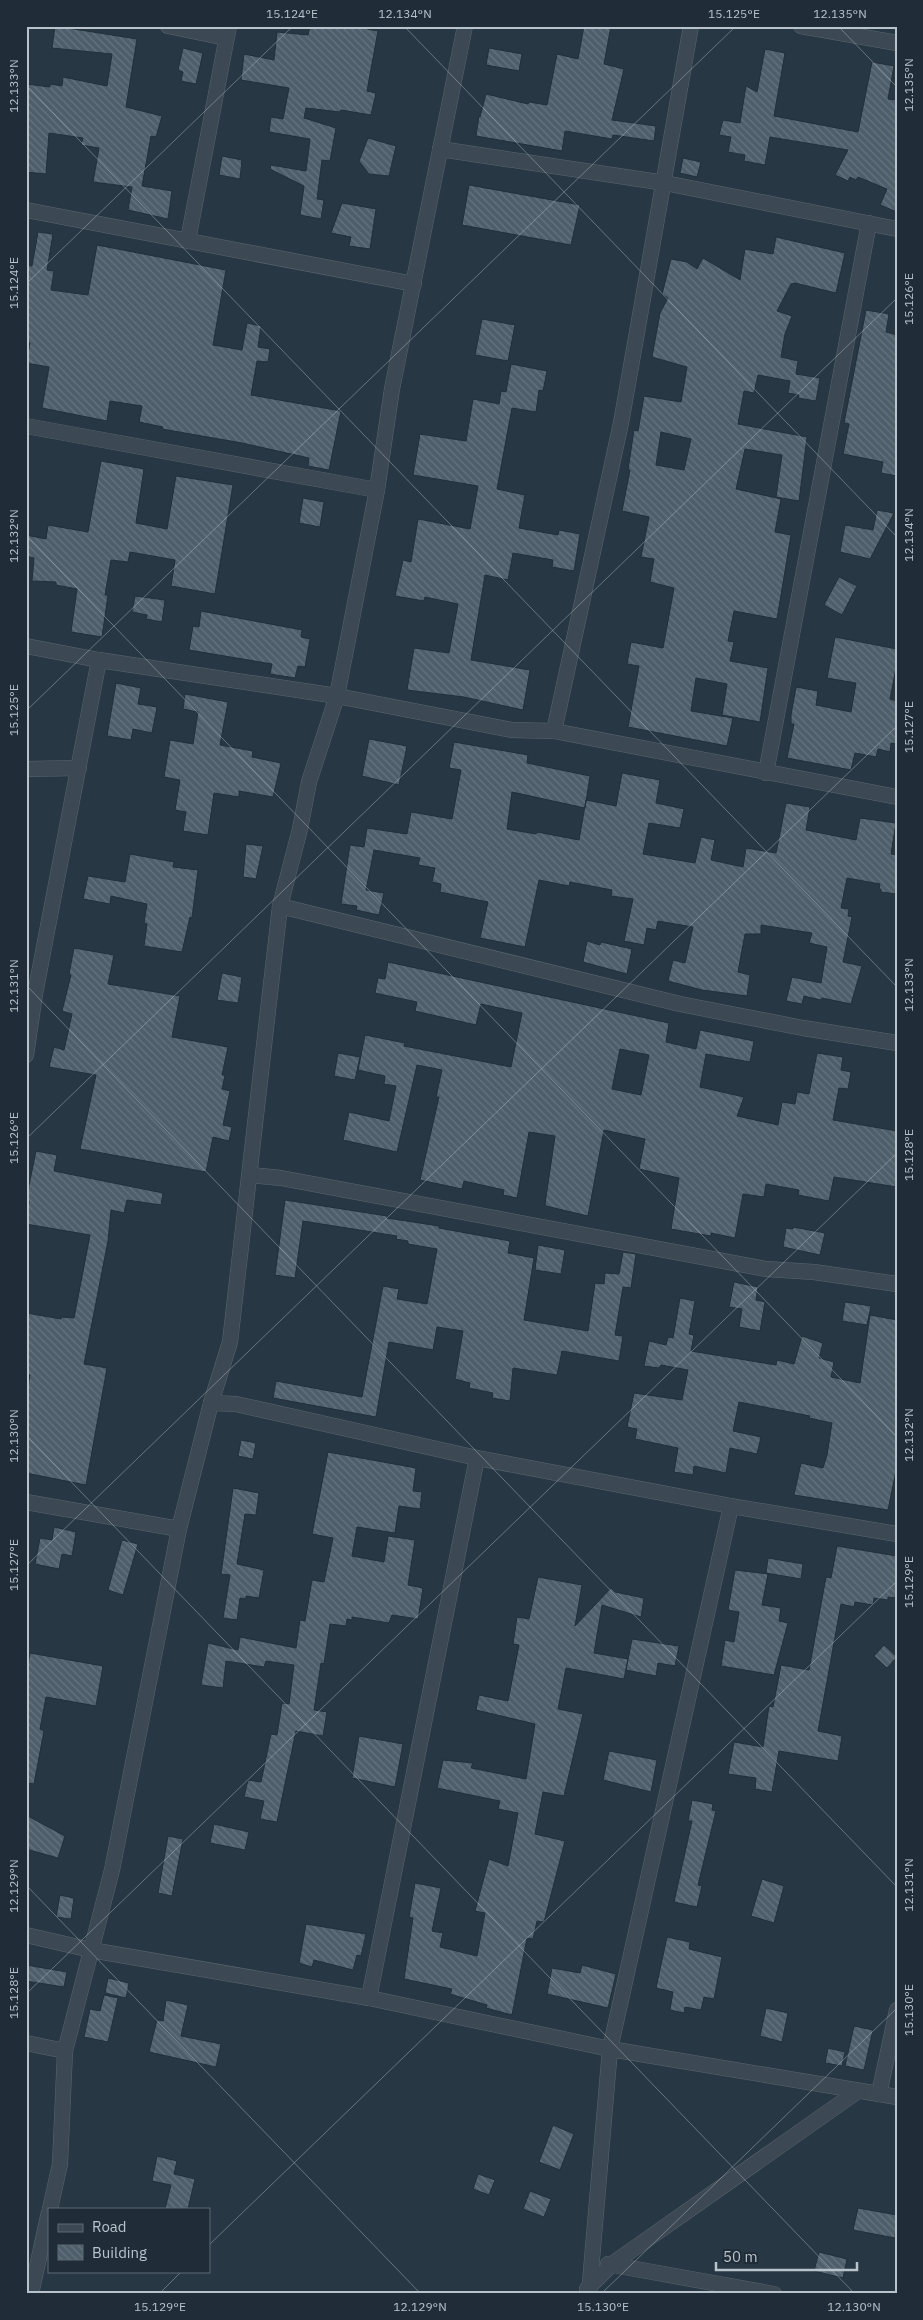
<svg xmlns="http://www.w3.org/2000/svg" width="923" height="2320" font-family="'IBM Plex Sans',sans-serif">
<defs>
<pattern id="building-back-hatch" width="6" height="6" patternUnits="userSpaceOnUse" patternTransform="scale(1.25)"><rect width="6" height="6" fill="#4e5f6b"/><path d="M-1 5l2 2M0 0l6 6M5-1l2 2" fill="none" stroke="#65747f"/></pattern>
</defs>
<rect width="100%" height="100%" fill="#273743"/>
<g fill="url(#building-back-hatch)" stroke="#222f3a" fill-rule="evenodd">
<path d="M55,26L137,39L126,107L162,116L156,137L151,136L142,186L172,191L168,219L128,210L132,187L93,182L99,148L81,145L83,138L49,133L46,174L26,172V84L50,87V84L62,86L63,77L107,86L112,54L52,48Z"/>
<path d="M310,26H367V29L378,31L367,91L376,93L371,115L341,110L340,112L306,108L304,118L336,128L330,161L322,160L317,199L324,200L321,219L300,215L304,186L270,169L271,165L306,171L310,139L269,132L271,117L283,119L289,88L241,80L244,54L274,60L277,32L308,35Z"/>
<path d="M584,26H611L604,64L624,69L612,120L656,126L654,141L613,135L612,139L565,131L562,151L476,136L479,116L480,117L486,94L528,104L529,102L547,105L557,54L578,59Z"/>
<path d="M183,48L203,53L196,84L181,81L183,72L178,70Z"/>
<path d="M489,48L522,54L519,71L486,65Z"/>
<path d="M765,49L785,53L774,116L858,132L872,62L894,66L888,99L897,100V212L880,205L887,189L858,177L856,180L850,177L848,181L835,175L848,150L770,137L765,165L744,161L745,155L728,152L731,137L719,135L723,120L740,123L746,86L757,92Z"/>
<path d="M368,138L396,146L389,176L369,174L359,161Z"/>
<path d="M222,156L242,160L240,179L219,175Z"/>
<path d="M683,158L701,162L697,177L680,173Z"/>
<path d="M469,185L580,205L571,245L462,225Z"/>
<path d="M342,203L376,209L370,249L349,246L351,237L331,233Z"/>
<path d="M38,232L53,234L47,270L54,271L51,290L88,295L97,245L226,270L213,345L242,350L247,323L261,326L258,347L270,349L268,362L257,361L251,395L341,411L329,470L308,466L309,458L242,443L162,429L163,427L139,422L142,406L110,401L107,421L42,408L49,367L26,363L30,343L26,342V265L32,266Z"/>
<path d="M776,237L845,253L836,293L795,283L791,284L777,311L792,316L785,334L781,357L798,361L796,374L820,378L816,401L798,398L799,395L788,393L790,381L758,375L754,393L744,391L738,424L807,437L799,501L776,497L782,455L745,449L736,489L781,499L775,532L791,535L777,619L734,611L728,641L734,642L730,661L768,668L760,722L722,715L727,684L696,678L691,711L733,718L727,746L628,727L639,666L627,664L631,642L663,648L674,588L650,582L654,559L641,557L649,517L622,511L630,470H628L634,430L638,431L644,396L681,402L687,367L652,357L660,313L668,298L662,294L671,259L687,262L697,269L703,258L740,280L745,249L773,254ZM661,432L691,439L684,470L656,465Z"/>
<path d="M866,310L889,314L886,332L897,335V476L881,473L883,462L843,454L849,424L844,423Z"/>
<path d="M482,319L515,325L508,361L475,355Z"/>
<path d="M511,364L547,371L543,391L539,390L536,412L512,408L497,489L525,495L519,528L558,535L559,530L580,534L574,571L552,567L553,560L513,553L508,580L485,575L471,660L530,670L523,710L464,697L407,690L414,648L449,653L458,604L425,597L424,601L395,596L403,560L411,562L418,519L470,529L478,486L413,475L420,434L466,441L473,399L499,404L501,391L506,392Z"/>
<path d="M101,461L144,469L136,523L167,529L176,476L233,485L215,594L171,586L175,560L130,552L128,562L111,560L105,595H108L102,637L71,632L77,589L56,585V582L32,581L34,558L26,556V535L46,539L48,525L88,532Z"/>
<path d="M303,498L324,502L320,527L299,523Z"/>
<path d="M877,510L894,513L870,559L840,552L845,525L873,530Z"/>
<path d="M839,577L857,586L842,615L824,605Z"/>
<path d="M135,596L165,600L162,622L146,619L147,615L132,612Z"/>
<path d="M201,611L302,630L301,637L310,639L305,667L298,666L295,678L270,674L272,664L189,650L193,626L199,627Z"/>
<path d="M835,637L897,649V663L890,699L897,701V744L891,743L890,752L878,749L876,757L855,753L851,770L787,758L794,724H791V715L796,687L818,691L816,705L851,712L856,683L827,678Z"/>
<path d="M116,683L141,688L138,704L157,707L152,733L133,729L131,740L107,736Z"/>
<path d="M185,694L228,702L220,745L253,751L252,757L281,763L273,797L239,791V797L214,793L208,835L183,831L186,812L175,810L180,780L164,777L170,740L193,744L198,712L183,709Z"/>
<path d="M369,739L407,746L399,785L362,776Z"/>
<path d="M454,742L528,755L527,763L590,776L585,808L512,792L507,829L536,834L537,832L579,840L586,800L616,806L622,773L660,780L656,803L684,809L680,828L649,823L643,854L695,863L701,837L715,840L711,860L743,867L746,848L776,853L786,803L810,807L806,830L856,840L860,818L896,823L891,854L897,855V894L881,892V889H879L880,884L847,878L841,908L849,909L848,916L852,917L843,962L862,966L851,1004L822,998L821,1000L804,996L802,1004L786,1001L792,977L821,983L827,947L809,943L812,933L761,925V934H745L738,972L750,975L747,996L702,990L668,981L673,960L685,963L693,927L658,921L656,930L647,928L644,945L624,941L633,899L611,896L612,890L570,882L569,886L539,880L525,947L480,938L488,902L440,892L441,884L432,882L435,868L418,865L420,858L374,850L366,890L384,893L379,915L356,910L357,906L341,904L350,845L364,847L367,828L407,834L411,812L452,819L461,770L449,768Z"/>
<path d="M246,844L263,846L256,879L243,877Z"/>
<path d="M130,854L174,862L173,867L198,870L192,918L190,917L182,952L144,946L147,924L144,923L147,904L111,896L110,904L83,899L88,876L125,882Z"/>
<path d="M587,941L600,945L601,942L632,949L627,974L583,962Z"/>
<path d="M74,948L114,955L108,984L180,996L172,1037L228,1047L222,1075H225L222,1089L230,1091L223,1125L232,1127L229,1141L213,1137L206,1172L80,1149L96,1075L49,1067L54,1047L64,1050L72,1014L62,1011L71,975L69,974Z"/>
<path d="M388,962L669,1023L666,1042L696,1049L700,1030L754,1041L750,1062L706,1054L700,1087L744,1097L737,1116L778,1125L782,1102L795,1104L797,1092L809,1094L817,1053L843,1057L841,1070L851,1072L848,1089L839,1088L833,1120L897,1131V1187L834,1177L829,1201L798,1195L799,1190L766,1184L764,1197L743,1194L735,1238L711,1233V1236L671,1229L679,1178L639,1169L645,1139L604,1130L588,1216L546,1206L545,1204L555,1136L529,1132L517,1198L503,1195L504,1190L464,1181L462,1189L420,1180L439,1097H436L442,1070L417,1065L397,1152L343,1140L349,1112L389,1121L396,1086L384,1084L385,1076L358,1070L365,1035L405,1043L404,1046L511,1067L522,1013L481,1004L476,1025L415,1011L417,1002L375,993L378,978L385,979ZM620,1049L649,1055L641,1095L612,1089Z"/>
<path d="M222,973L242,977L238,1003L217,1000Z"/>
<path d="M338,1053L360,1057L355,1080L334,1076Z"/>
<path d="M36,1151L57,1155L54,1171L163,1193L161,1205L127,1200L124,1213L111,1210L108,1241L84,1364L107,1368L86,1485L26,1473V1397L30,1375L26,1374V1313L61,1319V1317L74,1318L90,1235L26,1224L29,1201L26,1200Z"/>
<path d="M285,1200L387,1216V1218L439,1226V1228L510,1241L508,1253L534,1258L524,1320L588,1331L595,1283L604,1284L605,1273L619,1274L623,1252L636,1254L631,1288L623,1287L615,1335L623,1336L619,1361L562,1351L557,1375L513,1368L510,1401L492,1398L493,1393L469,1388L470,1383L455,1379L463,1331L437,1327L433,1350L389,1342L376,1417L273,1398L276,1381L362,1397L383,1286L399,1289L397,1299L427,1304L437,1249L408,1244V1241L396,1239L397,1236L303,1221L295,1278L275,1275Z"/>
<path d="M793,1227L825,1233L820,1255L783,1247L786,1228L793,1229Z"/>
<path d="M538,1245L565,1250L561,1274L535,1270Z"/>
<path d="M734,1282L758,1287L756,1300L765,1302L760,1331L739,1327L742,1309L729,1307Z"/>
<path d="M680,1298L695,1301L689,1334L694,1335L691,1351L776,1365L777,1360L794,1364L802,1336L823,1343L819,1358L834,1362L831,1377L860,1383L870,1315L897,1320V1466L888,1510L794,1495L801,1463L823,1468L827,1455L832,1423L809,1418L810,1416L739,1402L733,1431L761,1437L757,1454L730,1448L726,1473L694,1466L693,1475L674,1472L678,1448L635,1439L637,1429L627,1427L634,1393L682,1400L688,1370L661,1365L659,1368L644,1366L649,1341L666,1345L668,1337L673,1338Z"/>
<path d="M845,1302L871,1306L867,1325L842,1321Z"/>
<path d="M241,1440L256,1443L253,1459L238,1456Z"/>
<path d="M328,1452L416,1468L413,1491L422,1492L420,1509L399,1506L395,1533L357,1527L352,1556L384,1562L388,1536L415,1540L408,1585L423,1588L418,1619L392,1615L389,1623L352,1617V1620L347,1619L346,1626L330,1624L324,1664L321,1663L314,1710L327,1712L323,1736L296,1731L277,1822L260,1819L264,1801L244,1797L248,1780L261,1782L271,1734L277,1735L282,1703L289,1704L294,1665L266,1661L264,1667L226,1661L223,1688L201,1685L208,1643L238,1650L240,1637L296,1648L300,1620L305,1621L312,1580L324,1582L333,1538L312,1534Z"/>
<path d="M233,1488L259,1493L256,1515L245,1514L237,1564L264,1570L259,1598L246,1596V1599L240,1598L237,1620L223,1618L230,1575L221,1574Z"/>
<path d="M54,1527L76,1532L72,1556L62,1554L59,1569L35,1564L40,1538L52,1540Z"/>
<path d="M122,1540L138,1544L123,1595L108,1590Z"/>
<path d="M837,1546L897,1556V1598L888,1597V1600L874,1598L873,1605L855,1602L854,1607L841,1604L818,1731L842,1736L838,1761L779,1751L772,1792L755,1789L756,1778L728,1774L734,1742L763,1747L769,1706L773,1707L781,1665L809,1670L826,1577L831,1578Z"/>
<path d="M768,1558L803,1564L801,1579L766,1573Z"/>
<path d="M735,1570L768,1574L762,1605L781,1608L779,1621L788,1623L774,1675L721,1666L725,1640L734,1642L739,1612L728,1610Z"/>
<path d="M538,1577L582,1585L575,1626L611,1588L615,1592L644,1598L641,1617L602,1605L594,1653L628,1659L624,1679L566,1668L558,1709L583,1714L564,1796L543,1792L535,1834L565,1841L544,1922L537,1921L533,1939L527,1938L512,2015L486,2008L487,2005L450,1994L452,1989L404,1979L413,1918L409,1917L415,1883L441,1888L432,1931L443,1933L440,1947L477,1956L485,1913L475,1911L489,1859L508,1866L518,1813L498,1809L500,1801L437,1788L443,1760L473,1763L471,1768L526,1779L535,1724L476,1710L479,1695L508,1701L519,1645L513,1644L517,1617L529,1619Z"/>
<path d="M632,1639L679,1646L675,1666L658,1663L656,1676L626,1670Z"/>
<path d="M884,1645L897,1657L887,1668L874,1656Z"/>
<path d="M30,1653L103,1666L96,1706L46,1697L40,1729L44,1731L34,1784L26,1783V1675Z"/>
<path d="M359,1736L403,1744L395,1787L352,1778Z"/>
<path d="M609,1751L657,1760L651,1792L603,1780Z"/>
<path d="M692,1800L713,1804L712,1810L716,1811L698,1885L702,1886L697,1907L674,1902L692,1821H688Z"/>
<path d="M26,1815L65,1836L58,1858L26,1849Z"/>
<path d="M214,1824L249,1832L245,1850L210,1843Z"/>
<path d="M168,1836L183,1839L172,1896L158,1893Z"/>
<path d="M762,1879L784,1886L774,1923L751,1916Z"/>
<path d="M60,1895L74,1898L71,1919L56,1917Z"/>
<path d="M306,1924L366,1934L361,1956L357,1955L353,1970L314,1960L312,1967L299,1963Z"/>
<path d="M667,1937L690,1942L689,1949L722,1957L714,1999L704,1997L701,2010L685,2007L684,2013L670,2010L673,1992L656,1988Z"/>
<path d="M26,1965L67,1972L64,1987L26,1981Z"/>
<path d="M582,1965L616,1974L608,2008L547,1994L552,1968L580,1973Z"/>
<path d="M108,1978L129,1983L126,1998L105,1993Z"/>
<path d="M104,1995L118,1998L108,2042L84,2037L90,2009L100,2011Z"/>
<path d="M166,2000L188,2005L181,2036L221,2044L216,2067L149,2052L157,2020L163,2021Z"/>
<path d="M766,2008L788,2013L782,2042L760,2036Z"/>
<path d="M854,2026L873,2030L864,2070L845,2066Z"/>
<path d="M828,2048L845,2052L842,2066L825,2063Z"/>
<path d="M553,2125L574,2134L560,2170L539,2162Z"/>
<path d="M157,2156L177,2161L174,2174L195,2179L188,2209H165L171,2185L152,2181Z"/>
<path d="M478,2174L495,2180L489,2195L473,2189Z"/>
<path d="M530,2191L551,2199L544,2217L523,2209Z"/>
<path d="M858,2208L897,2215L895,2238L853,2230Z"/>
<path d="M819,2252L847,2259L843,2278L814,2271Z"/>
</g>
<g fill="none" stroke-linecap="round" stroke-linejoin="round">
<g stroke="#5a6670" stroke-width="16">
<g id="street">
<path d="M168,26L226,38"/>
<path d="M801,26L897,43"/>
<path d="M440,149L665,183L897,229"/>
<path d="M26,210L414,284"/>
<path d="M188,240L229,26"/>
<path d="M26,426L377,490"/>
<path d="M26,646L99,660L337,696L512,730L554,731L897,797"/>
<path d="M554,731L621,423L691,26"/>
<path d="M26,769L79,768"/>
<path d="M766,773L869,223"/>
<path d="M280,906L680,1004L803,1028L897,1043"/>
<path d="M26,1055L35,994L99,660"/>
<path d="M250,1175L281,1178L766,1269L814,1272L897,1284"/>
<path d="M211,1403L236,1404L477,1458L731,1506L897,1534"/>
<path d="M26,1502L179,1529"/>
<path d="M26,1935L91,1950L369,1998L610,2049L897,2097"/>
<path d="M369,1998L477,1458"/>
<path d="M26,2043L65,2051"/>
<path d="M879,2094L897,2010"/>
<path d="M50,2209L60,2164L65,2051L112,1870L179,1529L211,1403L230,1342L280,906L300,829L309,782L337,696L377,490L392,389L465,26"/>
<path d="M608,2264L774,2294"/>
<path d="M587,2289L612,2264L858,2091"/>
<path d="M31,2294L49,2212"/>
<path d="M589,2294L610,2049L731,1506"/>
</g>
</g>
<use href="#street" stroke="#3c4853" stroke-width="15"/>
</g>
<path fill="none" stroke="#b9c3cc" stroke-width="1" stroke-opacity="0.45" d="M404,26L897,537M838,26L897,87M26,85L897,987M26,284L293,26M26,535L897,1437M26,711L736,26M26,985L897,1887M26,1139L897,298M26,1435L855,2294M26,1566L897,726M26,1885L421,2294M26,1994L897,1153M209,2245L897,1581M159,2294L182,2271M601,2294L897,2008"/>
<rect width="923" height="2320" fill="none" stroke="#202d38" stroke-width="55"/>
<rect x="48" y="2208" width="162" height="65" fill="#202d38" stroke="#5d6973"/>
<rect x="58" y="2224" width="25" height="8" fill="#3c4853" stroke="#5d6973"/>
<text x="92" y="2232" font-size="15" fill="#b9c3cc">Road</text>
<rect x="58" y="2245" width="25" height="15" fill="url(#building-back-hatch)" stroke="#5d6973"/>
<text x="92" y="2258" font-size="15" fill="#b9c3cc">Building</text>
<path d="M716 2262v8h141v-8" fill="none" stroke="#b9c3cc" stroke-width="2.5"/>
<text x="723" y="2262" font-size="15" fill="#b9c3cc" stroke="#202d38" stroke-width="4" paint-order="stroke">50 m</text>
<rect x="28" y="28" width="868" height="2264" fill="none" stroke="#b9c3cc" stroke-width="2"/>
<g font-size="12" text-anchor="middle" fill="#b9c3cc">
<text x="292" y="18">15.124°E</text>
<text x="405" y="18">12.134°N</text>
<text x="734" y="18">15.125°E</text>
<text x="840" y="18">12.135°N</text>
<text transform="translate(909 85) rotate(-90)" y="4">12.135°N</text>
<text transform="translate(14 86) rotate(-90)" y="4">12.133°N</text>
<text transform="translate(14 283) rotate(-90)" y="4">15.124°E</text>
<text transform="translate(909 299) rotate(-90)" y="4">15.126°E</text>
<text transform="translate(909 535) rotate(-90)" y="4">12.134°N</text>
<text transform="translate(14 536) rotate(-90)" y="4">12.132°N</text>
<text transform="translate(14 710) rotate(-90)" y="4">15.125°E</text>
<text transform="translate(909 727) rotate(-90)" y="4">15.127°E</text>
<text transform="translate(909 985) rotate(-90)" y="4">12.133°N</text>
<text transform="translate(14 986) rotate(-90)" y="4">12.131°N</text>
<text transform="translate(14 1138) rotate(-90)" y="4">15.126°E</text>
<text transform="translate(909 1155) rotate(-90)" y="4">15.128°E</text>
<text transform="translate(909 1435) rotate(-90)" y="4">12.132°N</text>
<text transform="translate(14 1436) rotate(-90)" y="4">12.130°N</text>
<text transform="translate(14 1565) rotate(-90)" y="4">15.127°E</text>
<text transform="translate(909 1582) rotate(-90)" y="4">15.129°E</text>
<text transform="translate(909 1885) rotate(-90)" y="4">12.131°N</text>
<text transform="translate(14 1886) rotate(-90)" y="4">12.129°N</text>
<text transform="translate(14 1993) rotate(-90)" y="4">15.128°E</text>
<text transform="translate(909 2010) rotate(-90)" y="4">15.130°E</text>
<text x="160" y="2311">15.129°E</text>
<text x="420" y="2311">12.129°N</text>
<text x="603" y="2311">15.130°E</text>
<text x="854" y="2311">12.130°N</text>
</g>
</svg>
